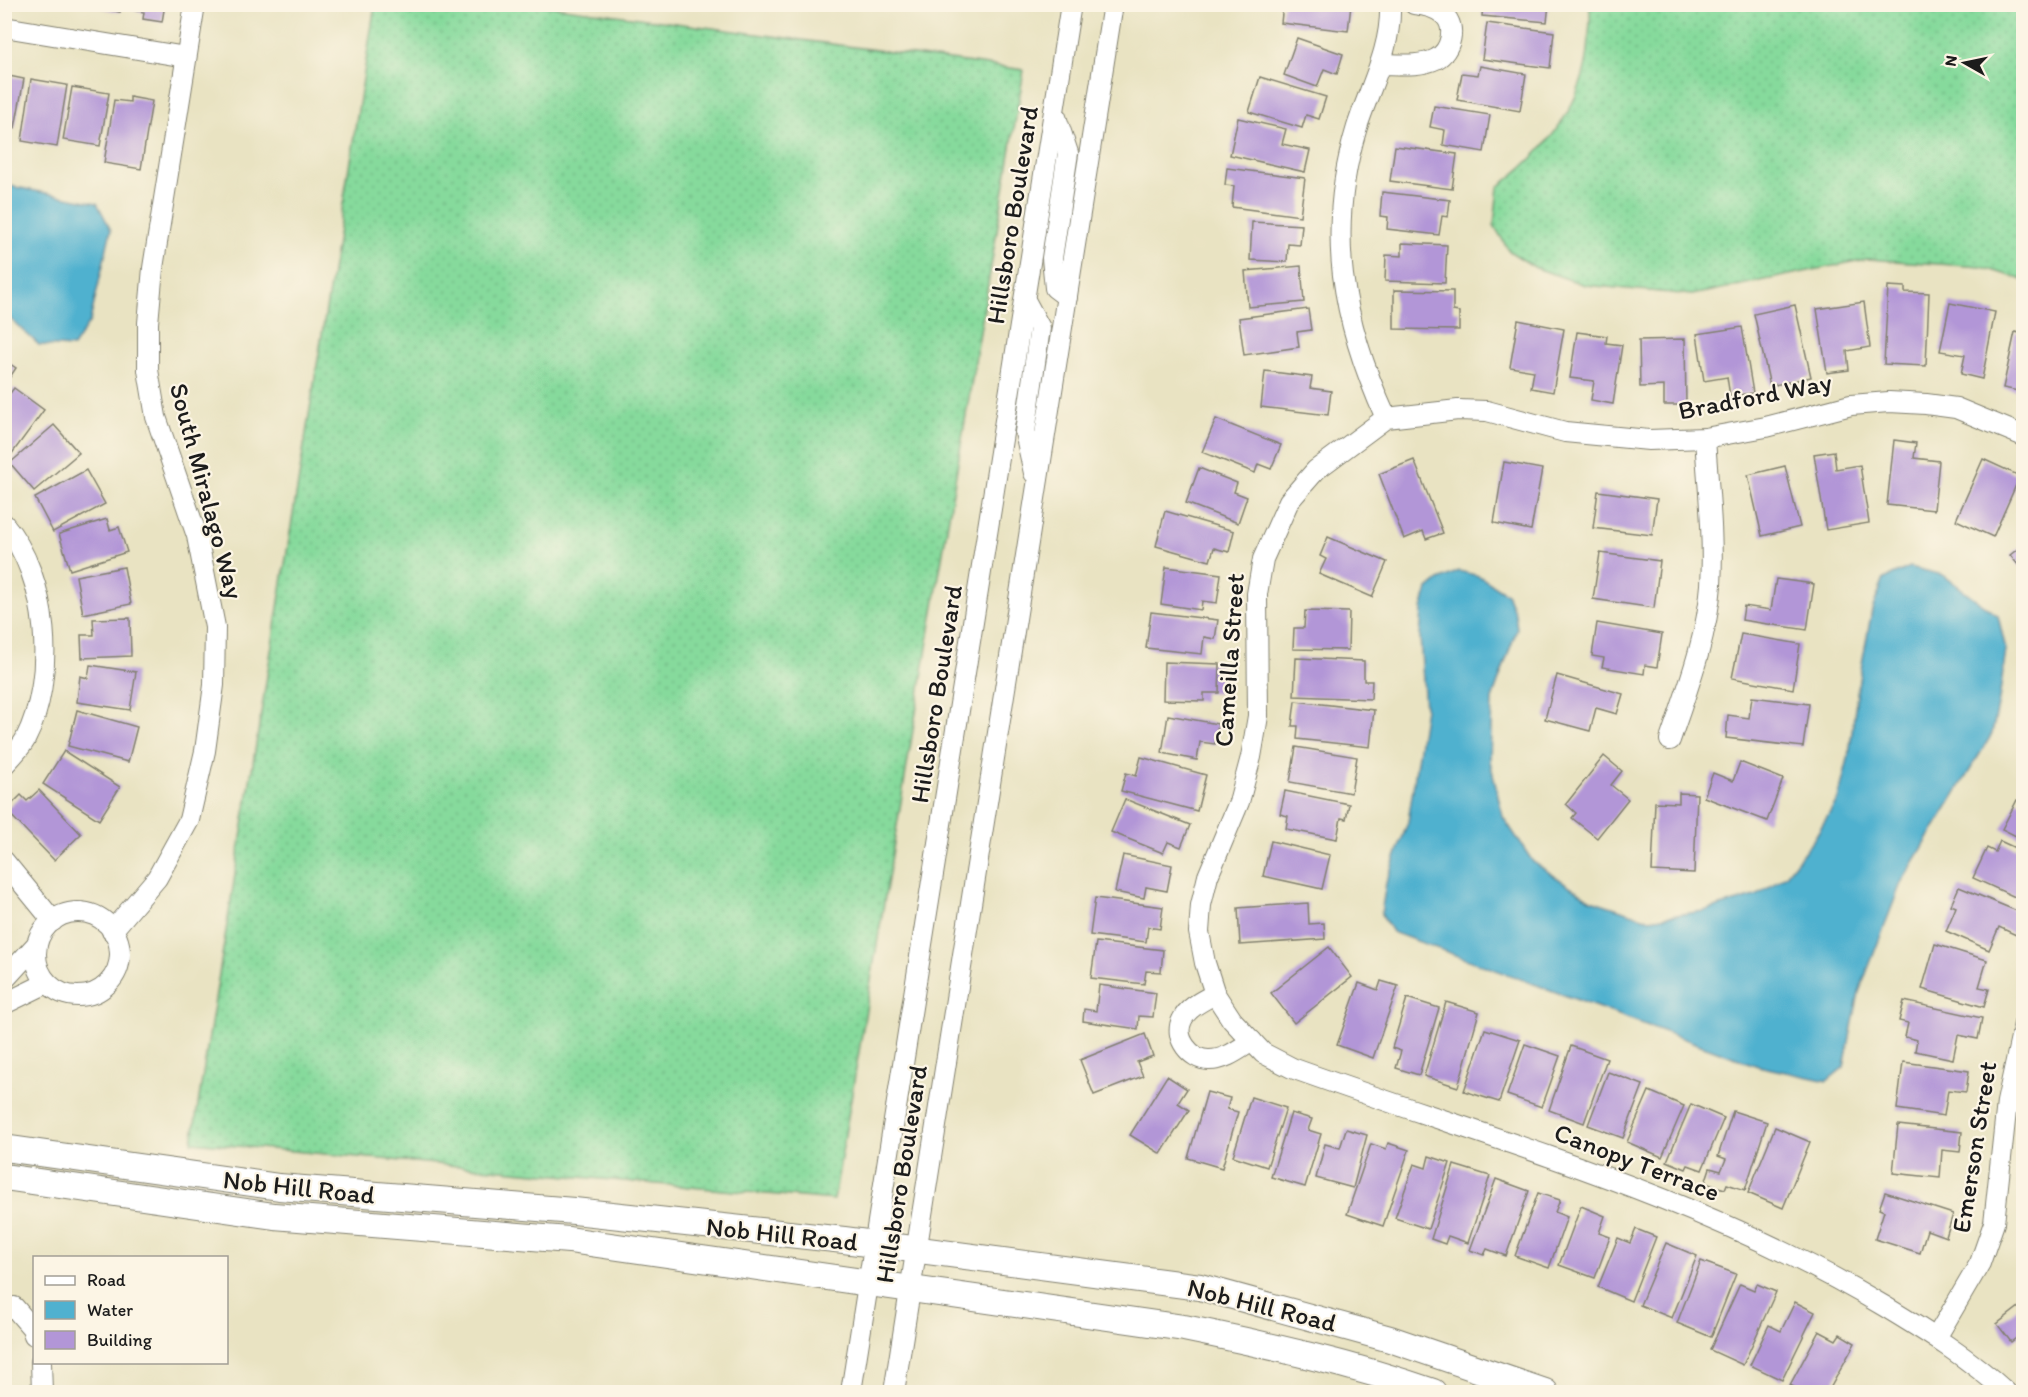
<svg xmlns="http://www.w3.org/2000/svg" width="2028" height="1397" font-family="Itim,sans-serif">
<defs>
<pattern id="grass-dots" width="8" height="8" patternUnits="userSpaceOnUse" patternTransform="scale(1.5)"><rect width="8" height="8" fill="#86da9c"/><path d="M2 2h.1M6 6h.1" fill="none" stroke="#73ba86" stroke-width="1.8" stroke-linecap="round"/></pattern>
</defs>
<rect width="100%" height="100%" fill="#fcf5e5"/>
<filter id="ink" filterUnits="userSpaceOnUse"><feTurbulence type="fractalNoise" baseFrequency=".0167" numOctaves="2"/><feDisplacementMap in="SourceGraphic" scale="12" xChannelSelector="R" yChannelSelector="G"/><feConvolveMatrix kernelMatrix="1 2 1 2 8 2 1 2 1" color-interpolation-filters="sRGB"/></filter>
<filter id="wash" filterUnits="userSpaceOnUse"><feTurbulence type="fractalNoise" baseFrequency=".008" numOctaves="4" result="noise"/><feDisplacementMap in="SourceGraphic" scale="24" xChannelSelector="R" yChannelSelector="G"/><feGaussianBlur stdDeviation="1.35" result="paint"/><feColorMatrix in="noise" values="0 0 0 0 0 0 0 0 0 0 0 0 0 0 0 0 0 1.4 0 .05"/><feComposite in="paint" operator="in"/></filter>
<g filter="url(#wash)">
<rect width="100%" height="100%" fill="#e9e3c2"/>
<g fill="url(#grass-dots)" stroke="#517b5c" stroke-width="1.5">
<path d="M375,5H542L1024,70L834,1200L192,1142Z"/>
<path d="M1589,5H2023V280L1982,267L1867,259L1692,295L1585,285L1536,268L1509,251L1494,225L1498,187C1548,150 1587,101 1589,37C1589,27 1592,15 1589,5Z"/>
</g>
<g fill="#50b1cf" stroke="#366676" stroke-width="1.5">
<path d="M5,185L97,203L111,230L90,321L73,347L39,345L5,314Z"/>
<path d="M1910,567L1943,575L1998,616L2006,650L1999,700L1992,734L1901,883L1859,992L1844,1067L1827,1081L1758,1066L1392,932L1381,914L1386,883L1408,822L1425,708L1420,637L1422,609L1428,589L1439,580L1459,571L1479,576L1507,594L1515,614L1517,629L1492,699L1490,761L1503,817L1533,862L1591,900L1649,919L1704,911L1758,895L1786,875L1814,839L1838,799L1849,755L1858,685L1872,610L1884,579Z"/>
</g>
<g id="blocks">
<g fill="#b296d7">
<path d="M83,4H122L120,12Z"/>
<path d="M127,4H165L162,22L143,19L144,12L126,9Z"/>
<path d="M1283,4L1351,5L1348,31L1281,23Z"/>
<path d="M1483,4H1549L1547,22L1482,16Z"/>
<path d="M1487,23L1554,32L1550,68L1482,59Z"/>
<path d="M1297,38L1343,54L1337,74L1324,69L1317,87L1284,75Z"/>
<path d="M1480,66L1526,74L1520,111L1457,100L1462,73L1478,75Z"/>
<path d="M4,75L24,79L15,128L4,127Z"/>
<path d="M1260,77L1326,97L1319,119L1306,115L1302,128L1249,112Z"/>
<path d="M31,79L67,85L57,147L22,141Z"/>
<path d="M72,87L109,93L100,146L63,140Z"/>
<path d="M130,97L152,101L141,169L104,163L114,100L130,102Z"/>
<path d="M1434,106L1490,115L1484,152L1443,145L1445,130L1430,127Z"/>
<path d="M1238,118L1286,129L1282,144L1310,150L1305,172L1230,155Z"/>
<path d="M1395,146L1457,154L1452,189L1390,181Z"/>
<path d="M1227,168L1305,178L1300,216L1232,207L1234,186L1225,185Z"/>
<path d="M1382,192L1450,200L1448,217L1442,216L1439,235L1387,229L1388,217L1380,216Z"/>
<path d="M1252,222L1302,225L1300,245L1288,244L1287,262L1250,260Z"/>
<path d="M1402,243L1447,245L1445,283L1385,281L1386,255L1402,256Z"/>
<path d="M1301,266L1304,302L1248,307L1245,271Z"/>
<path d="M1888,286L1905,287V292L1929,293L1926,366L1884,364Z"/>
<path d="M1394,290L1453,291V311L1459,312V330L1394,329Z"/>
<path d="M1864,302L1870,347L1847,351L1849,370L1827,373L1817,309Z"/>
<path d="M1950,303L1995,312L1982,379L1961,374L1965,355L1940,351Z"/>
<path d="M1795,305L1811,377L1770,386L1754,314Z"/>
<path d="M1308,309L1311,330L1297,332L1299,347L1244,355L1239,318Z"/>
<path d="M1518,320L1564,329L1553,392L1531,388L1534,371L1510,367Z"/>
<path d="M1742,327L1753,393L1730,396L1727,377L1704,381L1697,334Z"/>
<path d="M1577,332L1607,336L1606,343L1622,345L1613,404L1591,400L1594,381L1570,378Z"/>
<path d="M2015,332L2024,334V392L2003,388Z"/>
<path d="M1685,339L1686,405H1664V386L1640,387L1639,340Z"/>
<path d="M4,360L16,368L4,386Z"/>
<path d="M1265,371L1312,377L1310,388L1331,391L1328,415L1261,407Z"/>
<path d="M14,388L44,410L8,459L4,456V401Z"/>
<path d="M1216,419L1281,445L1271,469L1258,464L1255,473L1202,452Z"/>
<path d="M54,425L79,453L34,491L10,463Z"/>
<path d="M1894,440L1916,443L1914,458L1939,461L1934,510L1887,505Z"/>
<path d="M1834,451L1836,469L1860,465L1869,523L1826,530L1814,454Z"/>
<path d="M1983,459L2020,476L1993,537L1956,520Z"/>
<path d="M1414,460L1443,533L1426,539L1423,531L1404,539L1379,474Z"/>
<path d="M1504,462L1542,469L1531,530L1494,523Z"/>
<path d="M1785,466L1800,527L1762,536L1748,475Z"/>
<path d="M1199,468L1237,483L1234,492L1247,497L1238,523L1186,503Z"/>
<path d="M86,470L105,504L53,532L35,498Z"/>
<path d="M1598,491L1657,499L1652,535L1593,528Z"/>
<path d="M1165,511L1234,531L1229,552L1214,548L1210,561L1156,546Z"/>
<path d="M107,519L110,530L119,527L127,552L70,570L59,534Z"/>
<path d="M1328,537L1387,562L1372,597L1319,574L1326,559L1320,556Z"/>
<path d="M2024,544V572L2010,555Z"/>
<path d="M1600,553L1660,561L1654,608L1593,599Z"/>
<path d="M124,567L131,604L83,614L76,576Z"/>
<path d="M1166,567L1221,574L1217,603L1202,601L1201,610L1161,604Z"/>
<path d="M1776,579L1814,584L1807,630L1742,620L1744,606L1771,610Z"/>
<path d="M1305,611L1349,612L1348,650L1293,649L1294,628H1304Z"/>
<path d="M1151,612L1218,620L1215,639L1204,637L1202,654L1146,648Z"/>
<path d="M130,618L131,656L82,658L81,635H94L93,619Z"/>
<path d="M1597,623L1662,634L1657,667L1645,665L1644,674L1602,667L1604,658L1592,656Z"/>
<path d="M1741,634L1800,644L1793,689L1732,678Z"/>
<path d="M1296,658L1364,661V681H1372L1371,699L1294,696Z"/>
<path d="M1164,662L1220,664L1219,693H1204V701L1163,700Z"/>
<path d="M90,665L136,672L130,710L77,702L80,676L88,678Z"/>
<path d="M1557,675L1623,694L1617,714L1596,708L1590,731L1545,719Z"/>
<path d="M1752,697L1809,704L1803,747L1726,738L1728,715L1749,718Z"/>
<path d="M1295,701L1374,710L1370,747L1297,739L1298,726H1292Z"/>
<path d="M77,710L137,727L128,762L68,746Z"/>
<path d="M1168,715L1218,724L1215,744L1200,742L1197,760L1162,753Z"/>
<path d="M1296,747L1357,757L1351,793L1290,782Z"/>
<path d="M64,751L120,787L99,820L43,784Z"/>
<path d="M1604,756L1622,771L1611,785L1628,799L1597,838L1572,818L1576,813L1566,804Z"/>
<path d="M1141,757L1206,775L1197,811L1121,791L1126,773L1136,776Z"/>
<path d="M1740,762L1783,779L1767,821L1704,797L1713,773L1733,781Z"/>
<path d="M39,790L81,834L54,860L6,810L21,795L27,801Z"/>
<path d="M1285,791L1349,804L1346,819L1341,818L1337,839L1286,829L1288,816L1280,814Z"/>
<path d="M1679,793L1697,794L1694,873L1652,871L1655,802L1679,803Z"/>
<path d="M1125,799L1190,825L1181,847L1168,842L1163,853L1111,832Z"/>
<path d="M2017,800L2024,803V840L2002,829Z"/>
<path d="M1271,841L1330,855L1322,889L1263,876Z"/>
<path d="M2000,841L2024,852V879L2015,897L1973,878L1987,848L1995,852Z"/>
<path d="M1123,855L1172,865L1167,891L1146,887L1144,898L1115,892Z"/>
<path d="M1959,887L2024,914L2016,935L1999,927L1989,950L1946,931L1956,907L1951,905Z"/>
<path d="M1095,898L1163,907L1160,929L1148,927L1146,942L1090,935Z"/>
<path d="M1308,903L1309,924L1324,923L1325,939L1240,945L1238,908Z"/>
<path d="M1096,942L1163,950L1161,972L1146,971L1144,984L1091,978Z"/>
<path d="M1935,944L1987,960L1979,987L1989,989L1984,1007L1922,989Z"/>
<path d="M1329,947L1352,977L1294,1023L1271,993Z"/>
<path d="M1381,981L1398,986L1373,1058L1337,1045L1359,983L1378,990Z"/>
<path d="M1099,985L1156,993L1153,1017L1139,1016L1138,1029L1083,1021L1084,1009L1096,1011Z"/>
<path d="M1407,998L1439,1008L1419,1075L1396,1068L1401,1051L1392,1048Z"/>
<path d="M1904,1001L1982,1018L1978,1039L1958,1035L1953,1059L1915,1051L1917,1040L1905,1037L1908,1023L1899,1021Z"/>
<path d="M1446,1002L1479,1012L1458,1087L1424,1076Z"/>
<path d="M1485,1029L1520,1040L1499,1102L1464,1091Z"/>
<path d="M1145,1034L1153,1056L1137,1062L1143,1076L1094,1095L1080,1060Z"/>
<path d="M1525,1044L1560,1056L1542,1107L1507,1095Z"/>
<path d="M1571,1046L1607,1059L1584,1123L1549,1110Z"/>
<path d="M1903,1062L1969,1071L1966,1092L1948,1090L1944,1116L1897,1109Z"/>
<path d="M1608,1072L1643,1085L1623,1138L1588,1125Z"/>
<path d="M1167,1076L1187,1089L1178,1103L1189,1110L1161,1154L1130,1135Z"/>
<path d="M1649,1091L1684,1106L1662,1157L1627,1142Z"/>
<path d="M1207,1092L1230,1098L1227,1109L1238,1112L1222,1168L1188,1158Z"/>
<path d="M1251,1097L1286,1108L1267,1167L1233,1156Z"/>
<path d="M1691,1104L1724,1118L1702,1170L1688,1165L1686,1169L1667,1161Z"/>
<path d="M1733,1111L1767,1122L1745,1190L1727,1184L1725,1189L1705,1183L1710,1168L1721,1171L1726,1159L1718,1156Z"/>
<path d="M1291,1113L1312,1119L1308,1130L1321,1134L1305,1187L1271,1177Z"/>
<path d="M1898,1125L1962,1132L1960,1152L1942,1150L1940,1178L1893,1173Z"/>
<path d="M1775,1127L1810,1142L1783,1208L1748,1193Z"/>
<path d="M1346,1129L1367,1135L1353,1188L1316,1178L1325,1144L1340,1148Z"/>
<path d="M1388,1143L1409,1150L1383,1226L1347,1214L1371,1144L1386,1149Z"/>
<path d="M1429,1156L1450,1163L1428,1229L1395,1218L1414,1164L1426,1168Z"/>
<path d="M1454,1165L1490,1176L1468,1243L1448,1236L1445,1244L1431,1239Z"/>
<path d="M1496,1179L1529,1191L1506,1256L1487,1249L1484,1255L1470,1250Z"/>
<path d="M1885,1192L1953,1214L1946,1237L1927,1230L1920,1253L1875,1239L1884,1211L1879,1209Z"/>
<path d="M1538,1193L1560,1200L1555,1212L1567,1217L1549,1268L1515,1256Z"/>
<path d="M1581,1206L1605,1216L1599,1233L1610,1237L1595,1278L1559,1265Z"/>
<path d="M1636,1229L1656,1237L1631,1301L1598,1287L1618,1238L1630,1243Z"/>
<path d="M1666,1243L1697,1256L1672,1318L1640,1305Z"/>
<path d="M1701,1261L1736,1274L1711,1337L1677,1323Z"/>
<path d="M1740,1284L1754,1290L1757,1284L1776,1292L1743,1365L1710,1350Z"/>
<path d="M1795,1302L1815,1312L1782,1380L1750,1365L1769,1325L1781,1331Z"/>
<path d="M2024,1303V1332L2011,1342L1997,1324Z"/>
<path d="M1819,1331L1836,1340L1840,1334L1855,1343L1828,1392H1803L1790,1385Z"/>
</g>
</g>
</g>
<g filter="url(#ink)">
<use href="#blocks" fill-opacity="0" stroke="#82806f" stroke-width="1.5"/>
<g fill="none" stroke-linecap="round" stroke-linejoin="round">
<g stroke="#82806f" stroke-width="22">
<g id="minor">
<path d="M4,27L186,57"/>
<path d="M1380,64C1397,64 1420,67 1436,59C1451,51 1457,27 1444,15C1436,7 1424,5 1414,4"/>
<path d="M1056,117L1068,153L1052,258L1055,288L1067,297"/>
<path d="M1026,302L1040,328L1025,432L1034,473"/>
<path d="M1386,418C1342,321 1325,231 1357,127C1370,86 1392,48 1390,4"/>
<path d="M4,524C49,577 57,678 25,740C20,749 11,757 4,765"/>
<path d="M1670,740C1687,690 1707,638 1711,585C1714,536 1708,487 1705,438"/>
<path d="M4,861L53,921"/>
<circle cx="78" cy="954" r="42"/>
<path d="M112,931L157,878L189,820L205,751L214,685L215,627L197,536L156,417L148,370V323L153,268L195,4"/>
<path d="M4,980L37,944"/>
<path d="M1215,994C1204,1000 1188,1007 1182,1020C1173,1038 1191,1060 1209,1060C1226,1060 1239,1049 1252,1041"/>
<path d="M4,1004L47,983"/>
<path d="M14,1307L32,1328L34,1335"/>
<path d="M1936,1338L1980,1263L1994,1223L2007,1102L2024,1024"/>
<path d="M41,1362L42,1392"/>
<path d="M851,1392L1071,4"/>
<path d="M894,1392L1113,4"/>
<path d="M2006,1392C1969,1358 1927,1332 1884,1306C1701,1196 1492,1140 1292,1068L1263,1053L1232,1020L1215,994L1205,963L1199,932L1201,905L1208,876L1239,802L1251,757L1258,716L1257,594L1263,559L1289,501L1316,470L1386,418L1458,410L1487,411L1565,432L1649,440L1705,438L1766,427L1851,405L1889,402L1926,404L1956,408L2024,436"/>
</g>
</g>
<g stroke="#82806f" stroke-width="28">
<g id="major">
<path d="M4,1148L279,1187L574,1211L844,1240L1200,1287L1390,1339L1545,1392"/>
<path d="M4,1177L274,1216L569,1240L1184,1328C1268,1345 1352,1364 1433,1392"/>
</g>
</g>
<use href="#minor" stroke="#fff" stroke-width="20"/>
<use href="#major" stroke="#fff" stroke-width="26"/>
</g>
</g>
<g text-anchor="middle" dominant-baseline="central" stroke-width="4.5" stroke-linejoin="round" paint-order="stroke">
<g font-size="26" fill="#1c1c1c" stroke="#fcf5e5">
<text transform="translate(1012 215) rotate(-81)">Hillsboro Boulevard</text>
<text transform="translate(1755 396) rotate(-11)">Bradford Way</text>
<text transform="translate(207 491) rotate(75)">South Miralago Way</text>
<text transform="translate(1229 660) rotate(-86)">Cameilla Street</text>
<text transform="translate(936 694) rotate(-81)">Hillsboro Boulevard</text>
<text transform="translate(1974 1147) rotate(-81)">Emerson Street</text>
<text transform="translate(1637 1162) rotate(21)">Canopy Terrace</text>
<text transform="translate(901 1174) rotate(-81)">Hillsboro Boulevard</text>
<text transform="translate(299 1187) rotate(6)">Nob Hill Road</text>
<text transform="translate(782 1234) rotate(6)">Nob Hill Road</text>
<text transform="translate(1262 1305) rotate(14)">Nob Hill Road</text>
</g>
</g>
<rect width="2028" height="1397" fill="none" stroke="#fcf5e5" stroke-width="24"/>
<rect x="33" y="1256" width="195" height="108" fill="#fcf5e5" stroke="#a29e95" stroke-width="1.5"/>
<rect x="45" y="1276" width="30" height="9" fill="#ffffff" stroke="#a29e95" stroke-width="1.5"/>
<text x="87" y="1286" font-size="18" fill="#1c1c1c">Road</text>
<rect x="45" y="1301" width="30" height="18" fill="#50b1cf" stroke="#a29e95" stroke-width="1.5"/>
<text x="87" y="1316" font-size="18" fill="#1c1c1c">Water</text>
<rect x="45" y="1331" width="30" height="18" fill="#b296d7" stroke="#a29e95" stroke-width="1.5"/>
<text x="87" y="1346" font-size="18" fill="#1c1c1c">Building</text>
<g transform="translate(1965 63) rotate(279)" stroke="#fcf5e5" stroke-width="4.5" paint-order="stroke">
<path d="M0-4.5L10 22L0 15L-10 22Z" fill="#1c1c1c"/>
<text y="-9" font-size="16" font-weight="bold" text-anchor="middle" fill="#1c1c1c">N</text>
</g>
</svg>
